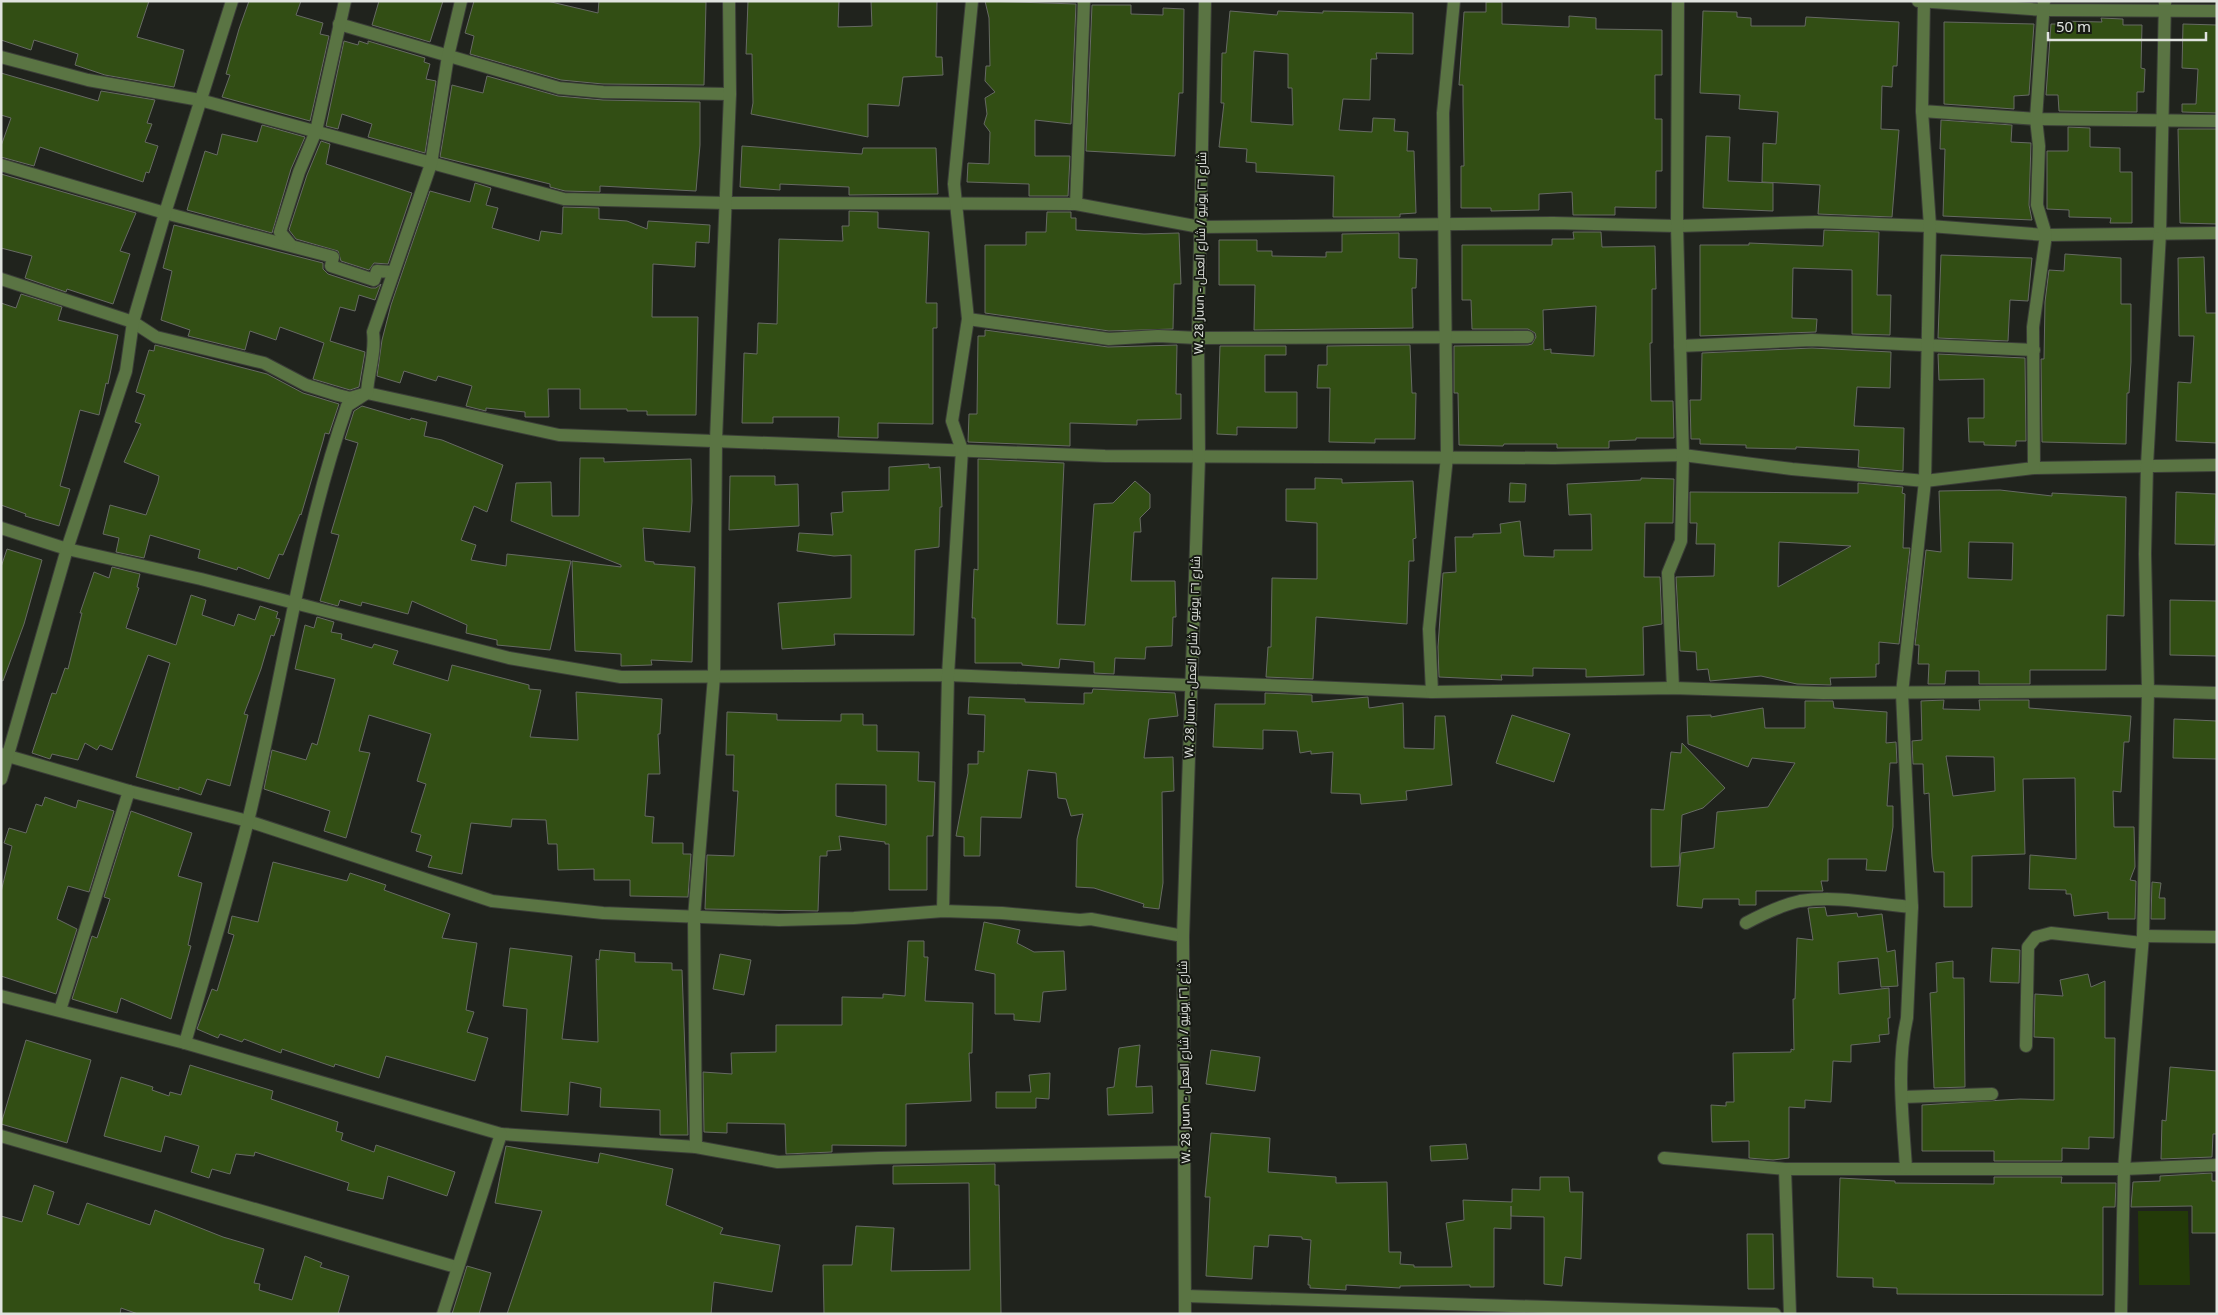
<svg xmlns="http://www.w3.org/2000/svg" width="2218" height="1315" font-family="'Noto Sans',Cairo,sans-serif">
<rect width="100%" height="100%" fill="#20231d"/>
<path fill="#233a08" d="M2138,1211H2188L2190,1285H2139Z"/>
<g fill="#324e14" stroke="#666a63" fill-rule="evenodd">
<path d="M1,1H149L137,37L184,50L174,87L105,75L75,65L78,54L34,40L31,50L1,40Z"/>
<path d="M249,1H301L296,15L323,23L320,34L329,36L310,121L222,97L230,75L226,74L239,29Z"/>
<path d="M379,1H443L430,42L372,25Z"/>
<path d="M474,1H547L598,13L599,1L706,2L704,85L603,84L561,80L470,54L474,36L465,33Z"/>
<path d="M748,1H839L838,27L872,26L871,1H937L936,57H942L943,75L903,77L899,106L868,104V137L751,114L753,103L752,54H746Z"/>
<path d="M985,1L1076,4L1071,124L1035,120V156H1070L1068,196H1029V184L967,182L968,163L989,164L990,132L984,124L987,114L985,98L995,92L985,81L986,66H990L989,18Z"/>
<path d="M1486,2H1502V24L1569,27V16L1596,18V29L1662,30V75H1655V119H1662V171H1656V208L1615,207V215H1573L1572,192L1539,194V210L1491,211V208H1461V166H1464L1463,102V85H1459L1464,12H1486Z"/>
<path d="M1092,5H1131V14L1163,15V8L1184,9L1183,93H1179L1175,156L1086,151Z"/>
<path d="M1230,11L1277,15L1278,11L1323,13V11L1413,13V54L1376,53L1377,59H1371L1370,100L1343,99L1339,130L1372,132L1373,118L1395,119L1394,131L1408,132L1407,151H1414L1416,213L1400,214V217H1333L1334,176L1256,172V163L1246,162L1247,149L1219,147L1224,103H1221L1222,53H1226ZM1254,51L1288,54V88H1292L1293,125L1251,122Z"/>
<path d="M1703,11L1737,12V17L1751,18V26H1805L1806,17L1899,22L1897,66H1893L1892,87L1882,86L1881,129L1899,130L1892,217L1818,214L1820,185L1762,182L1763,143L1776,144L1778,112L1739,109L1740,95L1700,93Z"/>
<path d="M2101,18L2123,19V25H2142L2141,68L2145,69L2144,92H2137V112L2059,111L2058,95H2046L2051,24H2058V21L2102,22Z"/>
<path d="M1944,22L2034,24L2029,95L2014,96V109L1944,104Z"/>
<path d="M2183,24L2217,25V113L2182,112V104H2196L2198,69L2182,68Z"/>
<path d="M344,41L358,45L359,41L368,44V41L425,58L424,62L430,64L426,79L436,81L425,153L368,137L372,124L342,114L338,129L326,126Z"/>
<path d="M1,73L98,101L101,91L155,100L147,123L152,124L145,142L158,146L149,173L146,172L143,182L40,147L34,166L1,157V146L11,118L1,115Z"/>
<path d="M487,76L558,96L603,100L700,102V145L696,191L600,186V192L565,191L550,187V184L440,157L452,85L483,93Z"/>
<path d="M1941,120L2012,125L2011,142L2031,143L2029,205L2032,220L1943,216L1945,149H1940Z"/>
<path d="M262,125L305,137L291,169L272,233L187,210L205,151L217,155L222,134L257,142Z"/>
<path d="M2068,127L2090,128V147L2120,148V172H2132V223H2110L2111,218L2069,217V210L2047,209V151H2068Z"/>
<path d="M2178,129H2217V224L2180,223Z"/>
<path d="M1706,136L1730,137L1728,181L1773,183V211L1703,208Z"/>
<path d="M321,141L330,144L326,164L412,193L388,264L374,263L369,270L341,261L338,251L296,239L289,230L307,175Z"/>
<path d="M742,146L862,154L863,148H936L938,194L849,195V187L780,184V190L740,187Z"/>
<path d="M1,174L136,213L120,251L130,254L113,304L67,289L66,292L25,278L32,256L1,248Z"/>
<path d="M475,183L491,188L486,205L498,208L492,228L539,241L541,231L562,234L563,207L599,208V219L627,221L647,229L648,221L710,225L709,243L696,242L695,267L653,264L652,317H698L696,415H647V411H627V409H580V389H548L549,417H525V412L486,408V411L466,406L472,386L438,376L436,381L404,371L400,383L377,376L382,340L391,305L430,191L470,202Z"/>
<path d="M849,211L878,212V228L929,232L926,303H937V328H933V424L878,423V438L838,437L839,417H773V423H742L744,353L757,354L758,323L777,324L779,239L843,241L842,226H849Z"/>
<path d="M1047,212H1071V218H1076V230L1144,234L1179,233L1181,284H1174L1173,329L1109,331L985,313V245H1026V232H1046Z"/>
<path d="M174,225L323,263V269L328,274L371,288H376L381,284L375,300L359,295L355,311L340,307L330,341L365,352L359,387L350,390L313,379L324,343L280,327L276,340L250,331L245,350L188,336L190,330L161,320L172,271L163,268Z"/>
<path d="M1824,230L1879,232L1877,295H1891L1890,335L1852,334V270L1793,268L1792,318L1817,319L1816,332L1700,336V245H1749V243L1823,246Z"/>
<path d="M1573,232H1601L1602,247L1655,246L1656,289H1652V343H1650L1651,401H1673L1674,438H1636V440L1609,441V448H1557V444H1504L1503,446L1459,445L1458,393H1454V346L1528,345L1532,344L1536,337L1535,333L1528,329H1472L1471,300H1462V245H1552V239H1574ZM1596,306L1594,356L1551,353V349L1544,350L1543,310Z"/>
<path d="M1399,233V258L1417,259L1416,288H1412L1413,328L1254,330L1255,285H1219V240H1257V251H1272V256L1326,257V252H1342V234Z"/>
<path d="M2065,254L2121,258V304H2131V362L2129,393H2127L2126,444L2042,442L2041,359H2044L2045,302L2049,270L2064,271Z"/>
<path d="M1941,255L2032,258L2028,301L2010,300L2008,341L1938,338Z"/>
<path d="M2204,257L2206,313H2217V443L2176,441L2178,382L2191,383L2194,336H2179L2178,258Z"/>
<path d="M21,294L62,307L58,320L118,335L108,384L106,383L99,415L80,410L60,486L70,489L59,526L25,516L26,514L1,505V303L16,308Z"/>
<path d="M985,330L1108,347L1177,345L1176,394H1181V419L1137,420V425L1070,423V446L968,442L969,414H977L978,336H985Z"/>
<path d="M155,345L267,374L303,393L339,404L329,434L325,433L323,441L301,515L300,514L283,555L279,554L269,579L238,567L237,570L198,558L200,550L150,535L144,558L116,552L119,538L103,534L110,505L146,515L158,482L159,476L124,462L141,424L135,422L145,395L136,392L149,350L154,351Z"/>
<path d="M1410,345L1412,393H1416L1415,439H1375V443L1329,442L1330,388H1317L1318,365H1327V346Z"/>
<path d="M1220,346H1286V355H1265V392H1297V428L1237,427V435L1217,434Z"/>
<path d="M1812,348L1891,352L1890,388L1857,387L1854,426L1904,428L1903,471L1858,467L1859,450L1796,447V449L1746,448V445L1700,444V439H1691L1690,400H1701L1702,353Z"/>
<path d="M1938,354L2025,358L2026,441H2016V446L1984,445V442H1969L1968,418H1984V379L1939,380Z"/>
<path d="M362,406L410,420L411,418L427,422L424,436L442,440L503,465L487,512L474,506L461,540L476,545L471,560L506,566L507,554L571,561L550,650L497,645V640L466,633L467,625L412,601L408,614L362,602L361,606L340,600L338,606L320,601L339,535L331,533L358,443L345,439L354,411Z"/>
<path d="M580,458H604V462L691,459L692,501L690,532L643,528L645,561L654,562V564L695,567L692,662L651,660L652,665L621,666V654L575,651L572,561L621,567V565L511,521L516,483L551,482L552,516H579Z"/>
<path d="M978,459L1064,463L1057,624L1085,625L1094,504L1113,503L1135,481L1150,494V508L1140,518L1141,532H1134L1131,581H1175L1176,617H1173L1172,646L1146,647L1145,659L1115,658L1114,674L1094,673V662L1060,659L1059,668L1022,665V663H975V618H972L974,569L978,570Z"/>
<path d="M929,464V468L940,467L942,507H940L939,547L915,550L914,635L834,634L835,645L782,649L778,603L851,598V555L834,556L797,551L799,533L833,535L831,513L843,512L842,492L889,490V467Z"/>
<path d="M730,476H775V485L798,484L799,526L729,530Z"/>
<path d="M1315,478L1342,479V483L1413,481L1416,538L1413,539L1414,561H1409L1407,624L1316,617L1313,679L1266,677L1268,647H1271L1272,578L1317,579V523L1286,521V489H1315Z"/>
<path d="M1641,478L1674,479L1673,523H1645L1644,577H1660L1662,624L1643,627L1644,675L1586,677V669L1533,668V676L1501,675L1502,680L1439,677L1438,647L1443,573L1456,572L1455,537H1473V534L1501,533L1500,524L1520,521L1524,556L1554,557V550H1592L1591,514L1569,515L1567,484L1641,480Z"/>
<path d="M1510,483L1526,484L1525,502H1509Z"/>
<path d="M1858,483L1903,487L1902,493L1905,494L1903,548H1910L1899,644L1879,642V664H1876V677L1830,678L1831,685L1797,684L1761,676L1710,681L1708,669L1697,670L1696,652L1680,651L1676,577L1714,576L1715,544H1696L1697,523H1690V492L1858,493ZM1779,542L1851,546L1778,587Z"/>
<path d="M2000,490L2052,496V493L2126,497L2124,616L2107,615L2106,670H2030V684H1979V671H1946L1945,684H1928L1929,664H1918L1919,645H1915L1926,550L1941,552L1939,491ZM1969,542L2013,543L2012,580L1968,578Z"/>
<path d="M2176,492L2216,494L2215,545L2175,544Z"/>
<path d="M7,549L42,560L24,624L3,681L1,680V567Z"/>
<path d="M112,567L140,574L137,587L139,588L126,628L176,645L191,595L206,600L202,615L234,626L238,614L255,620L260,606L278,612L276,618L280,619L274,636L271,635L261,669L244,714L248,715L230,786L207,779L201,795L179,787V790L136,777L170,663L148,655L112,750L100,745L97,750L85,743L78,760L52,754L50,759L32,753L52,693L56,694L65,668L68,669L82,613H80L94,572L109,578Z"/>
<path d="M2170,600L2217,601V656L2170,655Z"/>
<path d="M317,617L334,622L331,632L342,634L341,639L372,648L374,644L398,651L393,664L448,681L452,665L529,685V689L541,690L530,737L578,740L576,692L662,699L660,734H658L660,774H648L645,816L654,817L652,843H683V854H691L688,897L630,896V880H594V869L558,870L557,844H548L546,820L512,819L511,827L471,823L462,874L428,867L432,856L416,851L421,835L411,832L426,784L417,781L431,734L369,715L359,751L370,753L346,838L324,831L330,811L264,789L272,750L306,760L312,743L317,745L335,679L295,669L305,625L314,628Z"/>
<path d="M1093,689L1175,693L1178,716L1149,719L1144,758L1173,757L1174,791L1162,792L1163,883L1159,909L1143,907L1144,904L1094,888L1076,887L1077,839L1083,814L1071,816L1066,799L1058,798L1056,773L1028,770L1021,818L981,817L980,856H964V837L956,836L968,773V764H978V751L984,752L985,715L968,714L969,697L1025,699V702L1084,704V693H1092Z"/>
<path d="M1265,693L1312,695V702L1368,697L1369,708L1403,703L1404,748L1434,749L1435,716H1445L1452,785L1406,791L1407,800L1361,804L1360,794L1331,793L1333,752L1311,754V751L1300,753L1297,731L1263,730V749L1213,747L1215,704H1265Z"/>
<path d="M1944,700L1943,709L1980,710L1979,700H2029V708L2131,716L2129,742H2124L2121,792L2113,791L2114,827H2134L2135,867L2130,880L2136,881L2135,919H2108V912L2074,916L2071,894H2066V890L2029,889L2030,855L2076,859L2075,778L2023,779L2025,854L1972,856V907H1944V872H1934L1932,857L1929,793L1924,794L1923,764H1913L1912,741L1922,740L1921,701ZM1946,756L1994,757L1995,791L1953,796Z"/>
<path d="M1805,701H1833L1834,708L1887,712L1886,743L1896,742L1897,763H1890L1887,806H1893V827L1886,871L1866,870L1867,859H1828V881H1821L1823,891H1756V905H1739V899H1703L1702,908L1677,906L1681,853L1714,848L1717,812L1768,807L1795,763L1752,758L1748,767L1688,744L1687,716L1711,715V717L1763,708L1765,728H1805Z"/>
<path d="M727,712L777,714V720L841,721V714H863V725H877V751L919,752L918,781L935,782L933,836H927V890H889V844H885V842L839,836L841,850L827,851V856H820L818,911L705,909L707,855L734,856L738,791H733L734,755H726ZM836,784L886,785V825L836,816Z"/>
<path d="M1512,715L1570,734L1554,782L1496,763Z"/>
<path d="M2174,719L2217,721V759L2173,758Z"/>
<path d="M1682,743L1725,788L1703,808L1682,815L1679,866L1651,867V809L1664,810L1671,752L1681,753Z"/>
<path d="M45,797L76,808L78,800L114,811L89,892L68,886L57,919L77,929L56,994L1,976V892L12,846L4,843L9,828L26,833L36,804L42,806Z"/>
<path d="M131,811L192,833L178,876L202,883L188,945L191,946L171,1019L121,998L117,1013L72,999L92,936L97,938L110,899L104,897Z"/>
<path d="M273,862L347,881L350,873L386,885L384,890L450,914L442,938L477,943L466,1010L474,1012L467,1032L488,1038L475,1081L386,1056L379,1078L335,1064L334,1067L282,1049L281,1053L244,1039L242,1042L220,1034L218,1038L197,1029L212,989L217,991L234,935L228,933L232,916L258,922Z"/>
<path d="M2152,882L2161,883L2159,898H2165V919H2151Z"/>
<path d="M1825,907L1827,916L1857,913L1858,917L1882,914L1887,952L1895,950L1898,986L1881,987L1878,958L1838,962L1839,994L1889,988L1890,1018H1888L1889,1034L1879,1035L1880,1042L1851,1045V1062L1833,1061L1831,1102L1805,1100V1108L1789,1107V1158L1773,1160L1749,1158V1141L1712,1142L1711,1105L1726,1106V1102H1734L1733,1053L1791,1052V1049L1794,1050L1793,999H1795L1797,938L1813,940L1808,908Z"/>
<path d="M984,922L1020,930L1017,943L1034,952L1064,951L1066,990L1043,992L1040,1022L1014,1020V1014H995V974L975,970Z"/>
<path d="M908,941H924V957H928L925,1001L973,1003L972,1053H969L971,1101L906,1104V1146L832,1145V1152L786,1154L785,1124L727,1123V1133L704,1132L703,1072L732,1074L731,1053L776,1052V1025H842V997L883,998V994L905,996Z"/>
<path d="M510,948L572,956L562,1039L598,1042L596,959L599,960L600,950L635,953V962L672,963V970H682L688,1135H660V1110L600,1107L601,1088L570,1082L568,1115L521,1111L527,1009L503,1006Z"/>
<path d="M1992,948L2020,950L2019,983L1990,982Z"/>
<path d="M720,954L751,960L744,995L713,989Z"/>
<path d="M1953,961V978H1964L1965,1087L1934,1088L1930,993L1937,992L1936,963Z"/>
<path d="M2088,974L2091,987L2105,981V1038H2115L2114,1138L2089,1137V1149L2062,1148V1161H1994V1151H1922V1105L2020,1099L2054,1100V1038L2034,1037L2035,994L2063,996L2060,980Z"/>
<path d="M26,1040L91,1060L67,1143L1,1124Z"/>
<path d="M1140,1045L1136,1087L1152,1086L1153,1113L1108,1115L1107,1088L1114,1087L1119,1048Z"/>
<path d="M1211,1050L1260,1057L1255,1091L1206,1084Z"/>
<path d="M190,1065L273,1091L271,1099L338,1122L336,1131L343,1133L341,1140L374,1152L376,1145L455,1172L447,1196L388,1176L383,1199L347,1190L349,1183L255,1152L254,1156L236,1154L230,1174L212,1169L209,1178L191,1172L199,1146L165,1136L161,1152L104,1136L121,1077L153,1087L152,1090L169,1096L170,1092L181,1095Z"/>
<path d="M2170,1067L2217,1071V1134H2213L2212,1157L2161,1159L2162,1120L2166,1121Z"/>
<path d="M1050,1073L1049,1099L1036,1098V1108H996V1092H1031L1029,1075Z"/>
<path d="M1211,1133L1270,1138L1268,1172L1336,1177V1183L1387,1182L1389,1252H1401L1400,1264L1414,1265V1267H1452L1446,1223L1464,1220L1463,1200L1512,1202V1189L1540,1190V1177H1569L1570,1192H1583L1581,1259L1565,1257L1562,1286L1544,1284V1217L1511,1216V1206V1229L1494,1228V1287H1470V1285L1400,1286V1288L1346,1285V1290L1310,1288V1285H1308L1311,1240L1302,1239V1237L1269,1235L1268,1247L1254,1246L1252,1279L1206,1276L1210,1197H1205Z"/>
<path d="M1466,1144L1468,1159L1431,1161L1430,1146Z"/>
<path d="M506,1146L598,1163L600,1153L673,1169L666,1205L723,1228L720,1234L780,1245L772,1292L714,1282L711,1314H507L542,1211L495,1203Z"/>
<path d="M995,1164V1185H999L1001,1314H824L823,1265H852L856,1226L894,1228L891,1271L970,1270L969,1183L893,1184V1166Z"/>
<path d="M2212,1173V1181H2217V1233H2192V1206L2131,1207L2133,1182L2160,1181V1176Z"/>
<path d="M1994,1177H2062L2061,1183H2116L2115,1207H2103V1295L1897,1294V1288L1873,1287V1278L1837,1277L1840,1178L1895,1181V1183L1994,1184Z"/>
<path d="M34,1185L54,1192L47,1214L79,1225L87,1203L150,1225L155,1210L223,1237L264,1249L254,1283L260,1284L259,1290L292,1300L305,1256L322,1263L320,1267L349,1276L338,1314H138L121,1308L120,1314H1V1216L22,1222Z"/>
<path d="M1747,1234H1773L1774,1289H1748Z"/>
<path d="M467,1266L491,1273L479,1314H452Z"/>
</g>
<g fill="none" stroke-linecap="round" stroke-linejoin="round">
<g stroke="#3b3e38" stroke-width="14">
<g id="minor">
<path d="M1918,1L2044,10L2217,11"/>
<path d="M339,24L559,88L603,92L730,94"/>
<path d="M1,57L88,80L200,100L564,199L726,203L1076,204L1200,227L1553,223L1677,226L1816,222L1930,226L2046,235L2217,233"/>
<path d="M1922,111L2036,119L2217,121"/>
<path d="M1,165L165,213L333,257L331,266L374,280L377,271L393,272"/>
<path d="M1076,204L1084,1"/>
<path d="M290,244L280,232L299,172L316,131L345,1"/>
<path d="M1,279L133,322L156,337L264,363L306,385L338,395L350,398L367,393L559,435L1105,456L1554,458L1683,455L1792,469L1925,481L2034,468L2217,465"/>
<path d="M968,319L1109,339L1158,336L1198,338L1528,337"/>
<path d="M1680,346L1812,340L2034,350"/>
<path d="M2034,468L2033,327L2046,235L2037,205L2039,146L2036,119L2044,1"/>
<path d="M1,528L67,549L201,579L509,658L621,677L948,675L1188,685L1192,682L1432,692L1673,688L1823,693L2148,691L2217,693"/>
<path d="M1673,688L1668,573L1681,541L1683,455L1677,226L1678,1"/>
<path d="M1432,692L1429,629L1447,457L1443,113L1454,1"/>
<path d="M1,754L129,791L248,821L492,901L603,913L779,920L854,918L943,911L1002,913L1080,920L1091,919L1183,936"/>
<path d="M1,779L67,549L126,371L133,322L165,213L232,1"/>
<path d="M943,911L948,675L962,450L952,421L968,319L954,184L972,1"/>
<path d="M1746,923C1763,914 1781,905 1800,901C1836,895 1876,904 1912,907"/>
<path d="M2143,936L2217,937"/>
<path d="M1,996L185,1043L501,1134L696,1147L778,1162L878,1158L1185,1152"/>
<path d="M60,1010L129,791"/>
<path d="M185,1043C206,969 229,896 248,821C282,683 300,541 347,406L367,393C368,372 376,353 373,332L431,164L448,56L461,1"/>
<path d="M2026,1046L2028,947L2036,937L2051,933L2142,943"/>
<path d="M1902,1097L1992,1094"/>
<path d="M1,1136L456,1267"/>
<path d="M696,1147L694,917L714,677L716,440L730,94L729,1"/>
<path d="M1664,1158L1785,1169H2124L2217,1165"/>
<path d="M1906,1168C1903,1119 1896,1066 1907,1018L1912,907L1902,693L1925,481L1930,226L1922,111L1924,1"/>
<path d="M1785,1169L1790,1314"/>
<path d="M1186,1296L1775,1314"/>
<path d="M443,1314L501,1134"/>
<path d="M1185,1314L1183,936L1199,457L1198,338L1205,1"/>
<path d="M2121,1314L2124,1169L2143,936L2148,691L2145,554L2147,465L2160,233L2165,1"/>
</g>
</g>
<use href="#minor" stroke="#5a7443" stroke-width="12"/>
</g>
<g text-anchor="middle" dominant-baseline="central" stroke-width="4" stroke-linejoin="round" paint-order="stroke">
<g font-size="12" fill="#e0e3df" stroke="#171a14">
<text transform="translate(1200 253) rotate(-89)">W. 28 Juun - شارع ٢٦ يونيو / شارع العمل</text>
<text transform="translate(1192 657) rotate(-88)">W. 28 Juun - شارع ٢٦ يونيو / شارع العمل</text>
<text transform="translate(1184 1062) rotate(-91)">W. 28 Juun - شارع ٢٦ يونيو / شارع العمل</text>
</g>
</g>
<rect width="2218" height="1315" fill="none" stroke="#e0e3df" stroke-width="5"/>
<path d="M2048 32v8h158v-8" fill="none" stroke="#e0e3df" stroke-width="2.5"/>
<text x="2056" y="32" font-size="15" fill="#e0e3df" stroke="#171a14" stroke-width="4" paint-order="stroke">50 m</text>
</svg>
